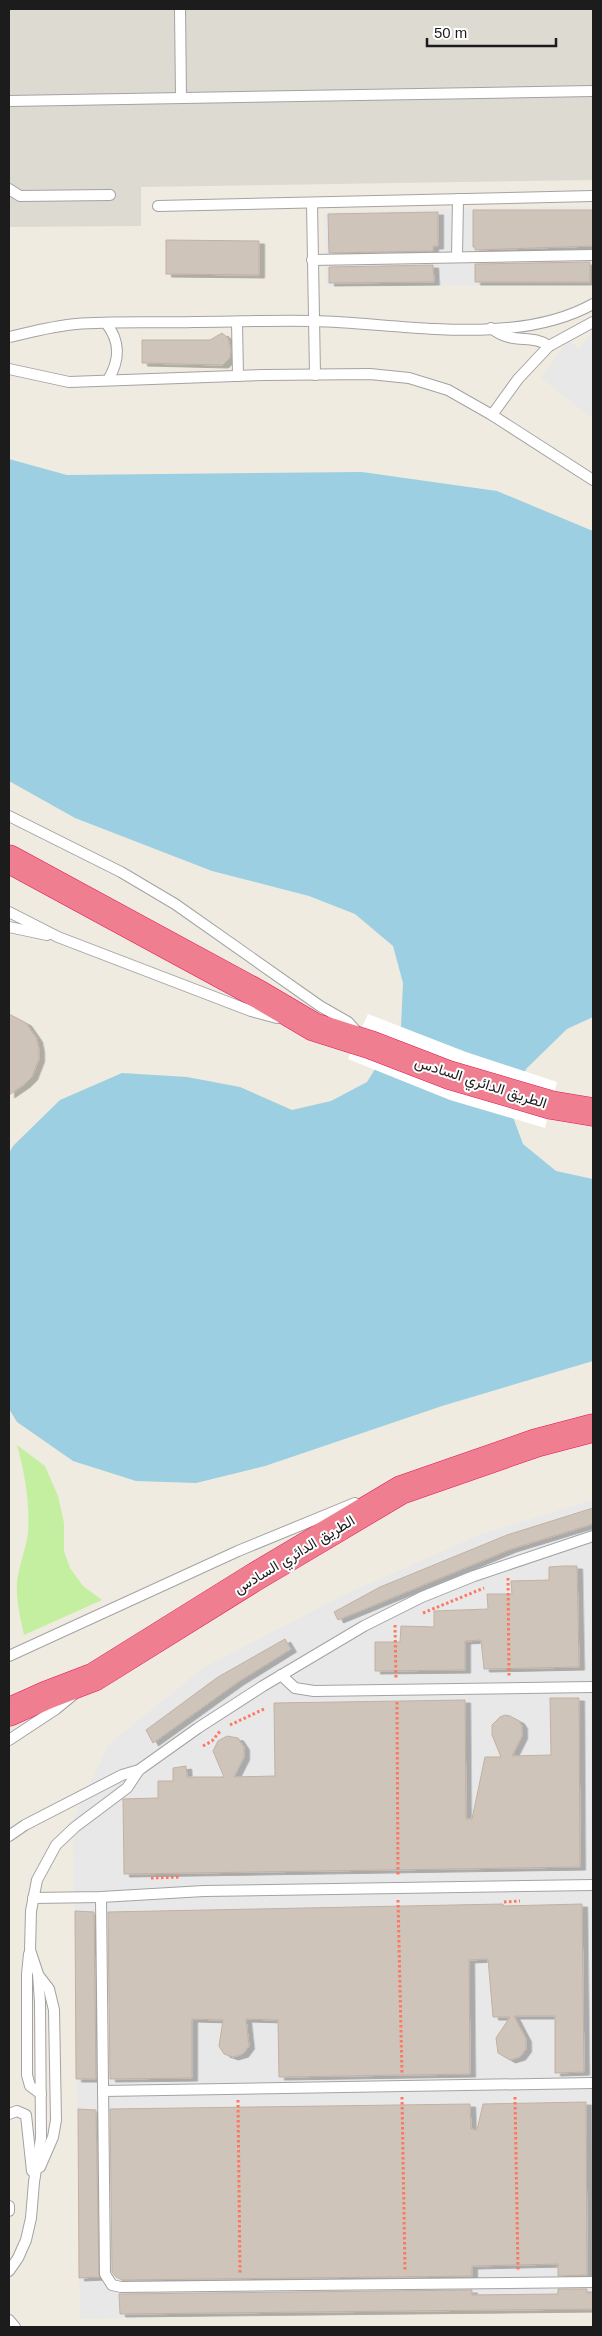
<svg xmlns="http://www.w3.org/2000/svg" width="602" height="2336" font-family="Helvetica,Vazirmatn,sans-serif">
<defs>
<filter id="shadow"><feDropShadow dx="5.5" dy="3" stdDeviation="0" flood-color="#0004"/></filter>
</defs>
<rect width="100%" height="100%" fill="#efebe0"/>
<path fill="#dddad2" d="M9,9H593V180L141,187V226L9,227Z"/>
<path fill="#c4efa0" d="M17,1445L45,1466L58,1496L64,1523V1551L70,1568L83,1586L102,1600L24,1635C20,1617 16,1600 17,1582C19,1565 26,1549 28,1533C30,1503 25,1474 17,1445Z"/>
<g fill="#e8e8e8">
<path d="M593,206V280L584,285L326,286L324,212Z"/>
<path d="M593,331V419L541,378L568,341L580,349Z"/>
<path d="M593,1500V2307L80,2319L73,1820L109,1744L203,1668L344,1595L479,1535Z"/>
</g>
<path fill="#9ccfe1" d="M9,459L67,475L362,472L497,491L593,531V1017L567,1029L526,1069L510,1109L523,1144L556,1171L593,1179V1361L442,1406L265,1466L196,1483L136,1481L73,1461L17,1422L9,1409V1153L13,1146L60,1100L122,1073L187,1077L240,1087L292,1110L331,1101L367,1082L401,1027L403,983L393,946L355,914L309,896L212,871L75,818L9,781Z"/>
<path fill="#fff" d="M368,1014L466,1052L557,1082L545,1128L450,1100L348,1059Z"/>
<g fill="#cfc4b9" stroke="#c2b1a1" filter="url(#shadow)">
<path d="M473,210H593V246L475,250V247H473Z"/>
<path d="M438,212V246H433V251L329,253L328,214Z"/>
<path d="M166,240L259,241V275L166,274Z"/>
<path d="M590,262V282H475V264Z"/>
<path d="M433,265L434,282L329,283V267Z"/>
<path d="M222,333L228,338L231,350L230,358L223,365L142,363V340H210Z"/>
<path d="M9,1014L26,1023L37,1039L39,1049V1059L32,1077L25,1084L9,1095Z"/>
<path d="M593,1508V1524L511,1549L338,1620L334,1612L380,1587L507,1535Z"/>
<path d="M563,1566H577L579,1667L484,1669L481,1640L465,1641V1670L375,1671V1642H400L401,1626L434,1627V1611L488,1609L487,1594H512L511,1581L549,1580V1567Z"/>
<path d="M285,1639L291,1649L238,1682L153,1743L146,1730L218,1677Z"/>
<path d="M550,1698H579L580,1867L124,1874L123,1799L158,1798V1781H173V1768L186,1766L187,1777H224L213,1751L218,1741L227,1736L238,1738L244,1747V1757L234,1777L275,1776L274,1703L465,1700L466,1819H472L485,1757H501L492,1735V1725L500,1717L505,1715L510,1716L519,1721L522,1726V1736L512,1756L551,1755Z"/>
<path d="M503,1904V1906L582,1904L584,2072L555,2073V2016H514L526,2039V2049L520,2057L510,2060L498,2053L496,2038L510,2017H493L488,1959L469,1960L470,2074L279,2077L278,2020L246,2019L249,2046L243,2054L233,2057L224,2054L219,2046L223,2020L192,2019V2078L110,2079L108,1912Z"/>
<path d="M75,1911L94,1912L96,2079H76Z"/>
<path d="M586,2102L587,2275L558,2276V2264L472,2266V2276L122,2280L116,2277L112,2272L110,2109L470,2104L471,2129L477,2130L483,2104Z"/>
<path d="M78,2109L96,2110L99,2277L79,2278Z"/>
<path d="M558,2289H587V2293H593V2309L120,2314L119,2294L472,2290V2295L558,2294Z"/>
</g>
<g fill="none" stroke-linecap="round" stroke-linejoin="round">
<g stroke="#a3a3a3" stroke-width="12">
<g id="lane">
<path d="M180,9L181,98"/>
<path d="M9,101L593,91"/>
<path d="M9,189L20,196L110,195"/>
<path d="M312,203L315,375"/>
<path d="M158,206L593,196"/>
<path d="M457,256L458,199"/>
<path d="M312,260L593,255"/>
<path d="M237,322L238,376"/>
<path d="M106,323C121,342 120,360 108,380"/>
<path d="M491,328C514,346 530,333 549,346"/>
<path d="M9,337C31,332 53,326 76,324C114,321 154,323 193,322C233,322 273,320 314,321C400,323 514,348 593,304"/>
<path d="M9,369L69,382L264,375L370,374L409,378L448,390L492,415L593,480"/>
<path d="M492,415L518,379L549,346L593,322"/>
<path d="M9,816L121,872L175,904L320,1006L348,1022L357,1032"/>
<path d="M9,912L58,937L251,1011L277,1018"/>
<path d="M9,927L47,935"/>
<path d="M9,1656L238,1551L355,1503"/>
<path d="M281,1675L295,1688L314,1691L593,1687"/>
<path d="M9,1740L56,1709L73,1695"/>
<path d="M9,1836L25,1825L122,1775L139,1770"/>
<path d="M101,1897L105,2274L112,2285L121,2287L593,2282"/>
<path d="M33,1898L101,1897L204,1891L593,1885"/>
<path d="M29,1954L27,1974V2075L30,2086L41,2094"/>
<path d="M39,1976L49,1989L54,2010L56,2120L53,2137L40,2167"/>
<path d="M103,2091L593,2083"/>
<path d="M9,2114L17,2111L26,2115L32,2171"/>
<path d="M9,2206V2211"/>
<path d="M9,2271L18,2258L26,2240L31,2218L34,2182L41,2138L40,2002L38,1974L30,1950L31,1911L37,1880L56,1845L75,1827L127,1788L139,1770L198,1728L263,1686L364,1626L422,1597L474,1576L593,1536"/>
<path d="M9,2320L15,2327"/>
</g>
</g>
<g stroke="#e81254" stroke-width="29">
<g id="highway">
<path d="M9,859L258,994L314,1027L371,1045L449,1075L551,1105L593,1112"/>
<path d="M9,1712L47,1695L94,1677L253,1578L401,1490L536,1443L593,1428"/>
</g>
</g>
<g stroke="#ff7761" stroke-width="3" stroke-dasharray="2.5 2.5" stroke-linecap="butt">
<path d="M508,1578L509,1676"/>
<path d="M423,1613L484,1588"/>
<path d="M395,1625L396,1679"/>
<path d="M397,1702L398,1876"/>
<path d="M230,1725L264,1709"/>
<path d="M203,1746L212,1741L221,1730"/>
<path d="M151,1878L181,1877"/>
<path d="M398,1900L402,2074"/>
<path d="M504,1902L520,1901"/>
<path d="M402,2097L405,2271"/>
<path d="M515,2097L518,2270"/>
<path d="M238,2100L240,2274"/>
</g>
<use href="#lane" stroke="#fff" stroke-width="10"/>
<use href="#highway" stroke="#ef7f90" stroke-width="28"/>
</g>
<g text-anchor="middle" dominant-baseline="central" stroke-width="4" stroke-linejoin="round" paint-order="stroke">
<g font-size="15" fill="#1c1c1c" stroke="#fff">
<text transform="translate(481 1082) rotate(18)">الطريق الدائري السادس</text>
<text transform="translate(294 1554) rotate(-31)">الطريق الدائري السادس</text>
</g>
</g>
<rect width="602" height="2336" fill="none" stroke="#1c1c1c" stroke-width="20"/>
<path d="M427 38v8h129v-8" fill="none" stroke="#1c1c1c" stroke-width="2.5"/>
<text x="434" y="38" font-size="15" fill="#1c1c1c" stroke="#ffffff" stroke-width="4" paint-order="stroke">50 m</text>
</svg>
